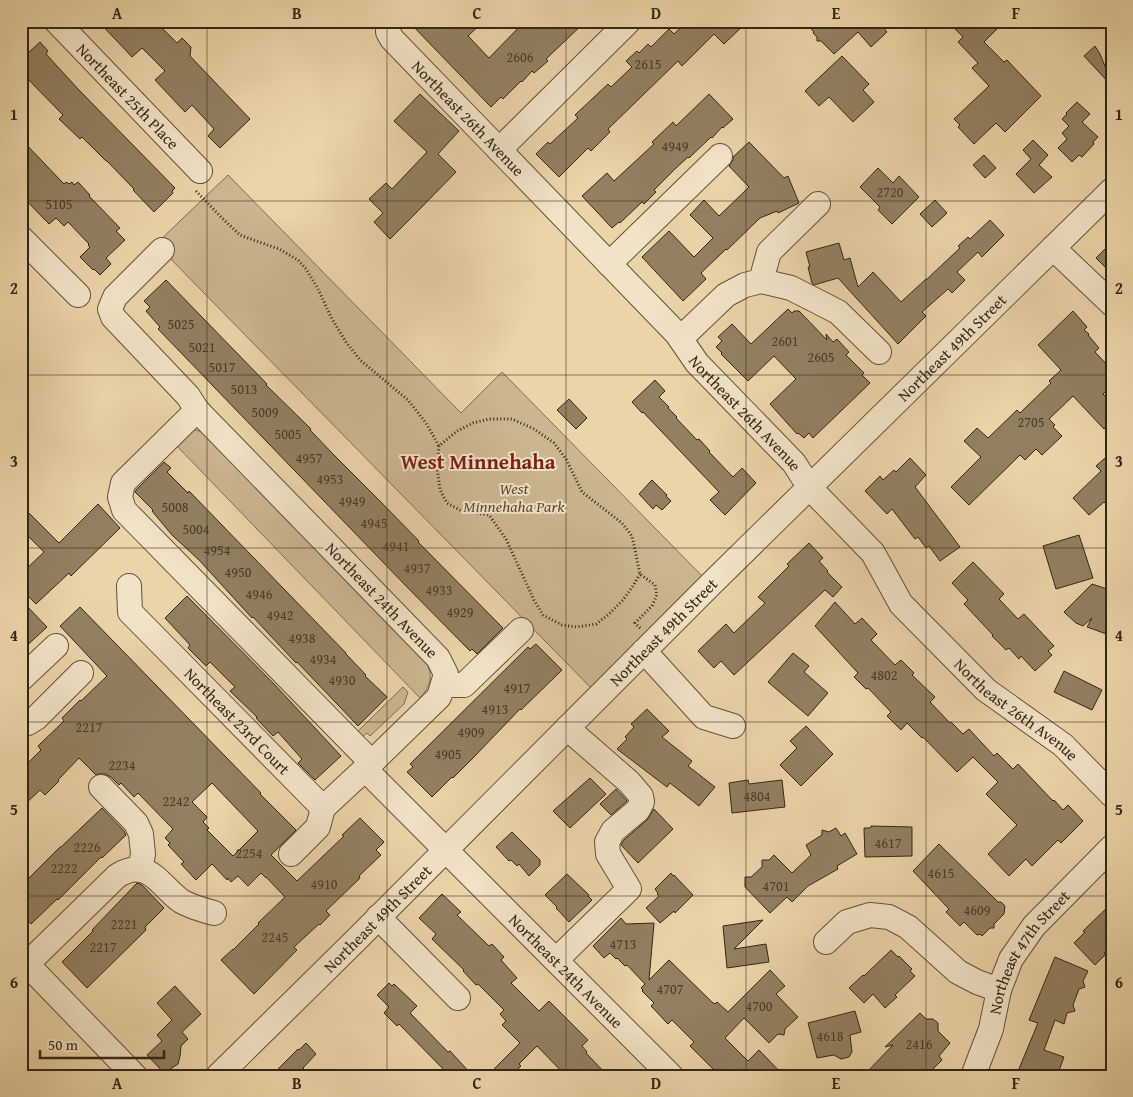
<svg xmlns="http://www.w3.org/2000/svg" width="1133" height="1097" font-family="'Gentium Book Plus',serif">
<rect width="100%" height="100%" fill="#ead4a8"/>
<filter id="stains"><feTurbulence type="fractalNoise" baseFrequency=".004" numOctaves="4"/><feColorMatrix values="0 0 0 0 .2 0 0 0 0 .09 0 0 0 0 .02 0 0 0 .5 -.17"/></filter>
<radialGradient id="worn" r=".72"><stop offset=".6" stop-color="#630" stop-opacity="0"/><stop offset="1" stop-color="#630" stop-opacity=".3"/></radialGradient>
<g fill="#cbb68f" stroke="#7f6e52">
<path d="M228,175L461,413L502,372L707,581L595,692L156,244Z"/>
<path d="M196,430L205,433L425,660C434,676 431,685 420,698L174,443L190,431Z"/>
<path d="M403,687L408,692L404,704L370,736L367,733L357,742L353,736Z"/>
</g>
<g fill="#928061" stroke="#332614" fill-rule="evenodd">
<path d="M98,21H155L177,43L182,38L191,47L190,56L250,119L220,148L208,136L214,129L192,105L185,112L155,80L165,71L142,48L132,57Z"/>
<path d="M408,21H484L468,36L489,58L525,21H586L546,59L548,61L534,73L532,71L522,82L521,81L503,99L501,97L491,107Z"/>
<path d="M688,21H748L724,44L714,34L682,66L678,61L608,129L610,132L591,151L588,148L559,177L536,154L548,142L550,144L578,118L575,115L608,84L611,87L632,67L626,61L637,51L639,53L648,44L651,47L669,29L674,34Z"/>
<path d="M804,21H878L887,32L871,47L858,32L834,54L821,41H817V37L813,33L814,32Z"/>
<path d="M947,21H1005L984,42L1004,62L1007,60L1041,96L1005,132L996,123L974,144L958,127L960,125L954,119L989,86L972,68L978,63L958,42L963,37Z"/>
<path d="M40,42L48,51L46,54L79,90L175,188L172,191L173,193L154,212L133,190L134,189L107,161H106L82,137L80,139L59,119L63,115L21,72V46L28,53Z"/>
<path d="M1095,46L1100,54L1112,83V86L1084,56Z"/>
<path d="M842,56L869,84L863,90L874,102L853,122L829,97L819,106L805,91Z"/>
<path d="M420,94L459,131L438,154L456,172L415,214L390,239L374,222L383,213L369,199L386,183L392,189L427,152L394,121Z"/>
<path d="M709,94L733,119L723,128L722,127L712,138L711,137L689,158L688,157L675,169L654,190L656,192L644,204L642,202L620,223L619,222L612,228L582,196L607,173L614,181L654,144L652,142L673,122L676,126Z"/>
<path d="M1077,102L1090,114L1082,122L1098,137L1093,142L1094,144L1082,157L1079,155L1072,162L1058,148L1067,139L1062,133L1069,126L1062,119L1067,114L1066,113Z"/>
<path d="M21,139L64,184L66,182L69,184L72,182L74,185L78,182L90,195L89,196L120,228L116,231L125,240L106,258L111,264L100,275L94,269L93,270L80,257L90,247L88,245L89,244L68,222L64,226L56,218L49,224L21,195Z"/>
<path d="M1033,140L1048,155L1039,165L1052,177L1034,193L1016,174L1031,159L1023,150Z"/>
<path d="M749,142L784,178L788,176L799,203L778,213L777,211L760,218L727,250L726,249L701,273L706,279L683,301L642,257L669,231L694,257L713,238L690,215L704,200L719,216L749,187L729,166L733,160V157Z"/>
<path d="M984,155L996,168L985,178L973,165Z"/>
<path d="M878,168L893,183L899,176L919,197L892,224L878,210L880,207L860,187Z"/>
<path d="M935,200L947,213L932,227L920,214Z"/>
<path d="M990,220L1004,235L982,257L978,252L957,272L965,280L952,293L948,289L922,312L926,316L898,344L838,278L814,285L812,283L808,267H810L806,252L839,243L844,260L850,258L858,287L873,272L901,302L926,279V280L960,248L958,246L968,237L970,239Z"/>
<path d="M1112,242V274L1096,258Z"/>
<path d="M166,280L267,384L266,385L311,429L310,430L332,453L375,496L419,541L418,542L503,628L477,654L472,649L470,651L406,586L158,329L160,327L146,311L150,307L144,301Z"/>
<path d="M788,309L792,313L794,311H799L827,340L826,334L833,342L837,339L849,352L846,355L864,373L862,375L870,383L813,438L809,433L804,438L798,433L797,434L770,404L796,379L774,356L748,381L721,354L722,353L716,347L722,341L718,337L732,324L751,344Z"/>
<path d="M1073,311L1087,327L1084,330L1089,334L1088,335L1099,348L1095,352L1112,370V386L1103,394L1112,404V422L1104,429L1073,396L1049,419L1055,425L1053,427L1062,436L1042,455L1036,449L1025,460L1020,455L969,505L951,487L981,457L964,441L977,428L988,438L1017,410L1020,413L1051,383L1049,381L1061,370L1038,345Z"/>
<path d="M655,380L665,391L659,397L669,407L668,408L677,417L676,418L697,440L699,439L710,451L709,452L733,477L742,468L756,483L725,515L710,500L719,492L643,412L642,413L632,402Z"/>
<path d="M569,399L587,418L576,429L557,410Z"/>
<path d="M1112,452V510L1104,502L1089,515L1073,498L1101,471L1096,466Z"/>
<path d="M910,458L926,475L915,487L960,547L940,561L929,546L926,548L918,537L915,539L892,509L887,514L865,491L880,476L883,480L894,470L896,472Z"/>
<path d="M164,462L171,468L167,472L188,493L189,491L346,653V654L366,675L365,676L387,697L358,726L297,662L296,663L253,617L252,618L199,560L172,535L152,511L153,510L135,492L136,490Z"/>
<path d="M652,480L667,495L666,496L671,501L662,510L656,505L653,509L639,494Z"/>
<path d="M98,504L120,528L71,576L69,573L36,604L21,589V574L44,552L21,529V519L28,512L59,543Z"/>
<path d="M1079,535L1093,578L1056,589L1043,546Z"/>
<path d="M809,543L823,558L819,561L828,571L827,572L842,587L833,597L825,590L734,675L721,661L714,668L698,651L726,624L734,633L765,603L758,597L789,566L787,564Z"/>
<path d="M973,562L1004,594L999,599L1018,619L1024,614L1054,646L1048,651L1052,655L1035,671L1021,656L1019,659L1009,648L1006,650L992,636L993,635L964,604L968,600L952,583Z"/>
<path d="M1112,579V636L1087,627L1092,618L1083,626L1076,623L1064,612L1092,584L1107,589Z"/>
<path d="M187,596L274,684L341,756L315,780L298,763L302,759L278,732L273,736L256,718L257,717L230,691L235,687L210,662L206,666L188,648L190,645L165,618Z"/>
<path d="M21,600L47,627L21,651Z"/>
<path d="M835,602L855,624L862,618L877,634L871,640L895,665L901,660L914,673L912,675L935,697L930,702L950,723L951,722L963,734L969,729L994,756L997,753L1013,769L1018,764L1053,801L1054,800L1063,810L1068,805L1083,821L1061,843L1058,840L1032,866L1026,859L1009,876L988,854L1017,825L986,794L998,782L973,757L957,772L923,737L922,738L907,723L901,730L887,716L891,712L868,688L866,689L854,677L858,673L815,626Z"/>
<path d="M80,607L261,793L260,794L296,830L271,855L297,881L344,836L342,835L360,818L384,842L376,850L381,855L359,876L360,878L326,911L330,915L320,925L319,924L294,947L297,950L254,994L221,960L233,949V950L259,924L258,923L285,897L266,877V878L261,873L248,886L238,876L231,882L228,878L227,880L212,864L196,880L181,864L184,862L168,845L170,843L165,838L173,829L138,793L134,797L121,783L119,785L111,777L105,774H98L96,775L79,758L58,780L59,781L45,795L40,790L21,808V770L41,750L38,746L64,721L62,718L80,700L81,701L107,676L60,626ZM212,783L258,831L233,856L207,830L209,828L203,822L207,817L192,802Z"/>
<path d="M536,644L562,670L521,710L520,709L472,759L453,778L452,777L432,797L407,772L413,767L410,764L528,647L530,649Z"/>
<path d="M793,653L809,666L804,672L828,693L808,716L768,682Z"/>
<path d="M1064,671L1102,690L1092,710L1054,692Z"/>
<path d="M647,709L669,731L662,737L692,761L688,766L715,787L699,806L670,783L667,787L617,749L627,739L625,737L634,727L631,724Z"/>
<path d="M806,726L833,754L801,786L780,765L797,748L790,741Z"/>
<path d="M590,778L606,794L570,828L553,811Z"/>
<path d="M748,780L749,784L782,780L785,807L732,813L729,783Z"/>
<path d="M616,789L627,801L611,815L600,804Z"/>
<path d="M102,808L124,831L126,835L102,858L101,857L58,900L57,899L31,924L28,921L21,928V886L60,847H61Z"/>
<path d="M654,809L673,829L638,863L621,845L624,840L647,820Z"/>
<path d="M871,826L912,827V856L865,857L864,828H870Z"/>
<path d="M836,828L841,836L845,833L857,854L837,866L838,869L808,886L792,902L787,897L770,913L745,887V877H751L762,867V860H769L774,855L792,873L811,855L806,845L822,835V830L829,832Z"/>
<path d="M512,832L540,860V865L529,876L519,864L517,866L511,860L509,861L496,847Z"/>
<path d="M939,844L998,902H1001L1005,906L1004,914L994,924V928H990L982,936L980,934L977,935L964,922L960,926L946,912L949,909L913,871Z"/>
<path d="M671,873L673,876L674,875L693,895L675,913L674,911L660,923L646,908L659,896L657,894L658,893L655,889Z"/>
<path d="M567,874L589,895L588,896L592,900L569,922L556,908L557,907L545,895Z"/>
<path d="M137,883L142,885L164,908L145,927L146,930L87,988L62,962L93,931L92,930Z"/>
<path d="M442,894L461,912L457,915L489,946L492,944L504,957L501,960L517,978L511,983L539,1011L549,1001L588,1040L582,1046L587,1052L586,1053L608,1076H566L537,1046L519,1064L521,1066L511,1076H487L520,1043L502,1025L506,1021L500,1014L504,1010L478,984L476,985L463,971L464,970L432,939L436,934L419,918Z"/>
<path d="M1112,903V946L1104,953L1106,954L1095,965L1074,943L1085,932L1083,931Z"/>
<path d="M621,918L626,924L654,923L649,980L669,960L713,1003H714L715,1004L717,1002L728,1012L770,970L785,986L776,994L798,1017L785,1029L784,1035L778,1034L769,1043L744,1018L725,1038L748,1061L759,1050L784,1076H720L690,1046L694,1042L672,1020L668,1024L651,1006L654,1003L642,991L643,990L641,988L645,984L627,965L625,966L617,958L616,959L610,953L604,958L593,946Z"/>
<path d="M763,920L734,949L766,944L769,962L727,968L723,926Z"/>
<path d="M891,950L898,957L899,956L912,969L910,971L915,976L895,995L897,997L885,1008L873,994L864,1003L849,988L863,975L864,976Z"/>
<path d="M1055,957L1088,971L1083,981L1085,987L1079,989L1073,1005L1075,1011L1067,1013L1064,1024L1055,1020L1044,1050L1064,1057L1057,1076H1016L1038,1023L1029,1020Z"/>
<path d="M389,983L392,986L394,984L417,1006L410,1013L448,1052L450,1051L473,1076H450L399,1024L397,1026L384,1013L389,1007L377,995Z"/>
<path d="M175,986L201,1014L182,1032L188,1039L181,1046L180,1056L178,1064L164,1073L147,1055L162,1041L157,1035L172,1020L157,1003Z"/>
<path d="M855,1011L861,1032L850,1035L852,1052L849,1057L841,1059L834,1055L817,1058L808,1023Z"/>
<path d="M920,1013L926,1019H933L938,1023V1031L950,1043L939,1056L942,1060L926,1076H863L893,1045L885,1047Z"/>
<path d="M306,1043L316,1054L303,1068L310,1076H271L298,1049L299,1050Z"/>
</g>
<g fill="none" stroke-linecap="round" stroke-linejoin="round">
<g stroke="#615239" stroke-width="26">
<g id="minor">
<path id="s1" d="M56,21L200,171"/>
<path id="s2" d="M388,21V32L392,39L677,334L697,363L794,463L810,488L873,553L901,604L986,690L1063,745L1112,795"/>
<path d="M499,150L629,21"/>
<path d="M21,238L78,295"/>
<path d="M1053,248L1112,304"/>
<path d="M609,264L720,156"/>
<path d="M761,281L769,252L818,204"/>
<path d="M681,338L726,295L745,285L761,281L791,288L838,312L879,352"/>
<path d="M197,410L123,483L120,497L124,510L372,763"/>
<path id="s3" d="M129,586L130,612L323,808L365,769L439,697L446,674L438,658L197,410L188,396L113,317L110,309L115,297L162,250"/>
<path d="M644,651L704,717L733,726"/>
<path d="M21,679L56,646"/>
<path d="M443,685H464L521,630"/>
<path d="M21,725L28,723L36,718L81,673"/>
<path id="s4" d="M365,769L671,1076"/>
<path d="M101,787L136,823L141,834L143,854L140,870"/>
<path d="M291,854L318,827L323,808"/>
<path d="M378,917L458,998"/>
<path d="M826,942L847,922L870,915L889,917L908,927L958,972L977,982L999,990"/>
<path d="M21,958L135,1076"/>
<path d="M556,960L629,889L608,854L607,842L613,831L638,810L642,802L641,796L629,782L567,728"/>
<path d="M27,964L117,876C148,856 160,886 181,901C191,907 203,910 214,913"/>
<path id="s5" d="M218,1076L356,940L711,584L1112,190"/>
<path id="s6" d="M973,1076L991,1029L999,990L1011,959L1034,926L1112,847"/>
</g>
</g>
<g stroke="#332614" stroke-width="3" stroke-dasharray="1 2.5" stroke-linecap="butt">
<path d="M196,191L222,218L240,235L256,241L279,249L298,260L306,269L317,287L331,317L346,342L360,360L408,400L426,423L439,446"/>
<path d="M640,574L633,586L623,600L608,615L596,624L577,627L562,625L543,615L534,600L506,539L489,515L460,510L447,503L440,490L437,467L439,446L457,431L473,423L489,419H512L534,429L554,443L566,459L582,492L622,523L632,536L640,574L655,585L657,595L652,606L635,623L641,629"/>
</g>
<use href="#minor" stroke="#f1e3c6" stroke-width="24"/>
</g>
<path fill="none" stroke="#332614" stroke-width="1" stroke-opacity="0.55" d="M207,21V1076M387,21V1076M566,21V1076M746,21V1076M926,21V1076M21,201H1112M21,375H1112M21,548H1112M21,722H1112M21,896H1112"/>
<g text-anchor="middle" dominant-baseline="central" stroke-width="4" stroke-linejoin="round" paint-order="stroke">
<g font-size="14" fill="#4b3c27">
<text x="520" y="57">2606</text>
<text x="648" y="64">2615</text>
<text x="675" y="146">4949</text>
<text x="890" y="192">2720</text>
<text x="59" y="204">5105</text>
<text x="181" y="324">5025</text>
<text x="785" y="341">2601</text>
<text x="202" y="347">5021</text>
<text x="821" y="357">2605</text>
<text x="222" y="367">5017</text>
<text x="244" y="389">5013</text>
<text x="265" y="412">5009</text>
<text x="1031" y="422">2705</text>
<text x="288" y="434">5005</text>
<text x="309" y="458">4957</text>
<text x="330" y="479">4953</text>
<text x="352" y="501">4949</text>
<text x="175" y="507">5008</text>
<text x="374" y="523">4945</text>
<text x="196" y="529">5004</text>
<text x="396" y="546">4941</text>
<text x="217" y="550">4954</text>
<text x="417" y="568">4937</text>
<text x="238" y="572">4950</text>
<text x="439" y="590">4933</text>
<text x="259" y="594">4946</text>
<text x="460" y="612">4929</text>
<text x="280" y="615">4942</text>
<text x="302" y="638">4938</text>
<text x="323" y="659">4934</text>
<text x="884" y="675">4802</text>
<text x="342" y="680">4930</text>
<text x="517" y="688">4917</text>
<text x="495" y="709">4913</text>
<text x="89" y="727">2217</text>
<text x="471" y="732">4909</text>
<text x="448" y="754">4905</text>
<text x="122" y="765">2234</text>
<text x="757" y="796">4804</text>
<text x="176" y="801">2242</text>
<text x="888" y="843">4617</text>
<text x="87" y="847">2226</text>
<text x="249" y="853">2254</text>
<text x="64" y="868">2222</text>
<text x="941" y="873">4615</text>
<text x="324" y="884">4910</text>
<text x="776" y="886">4701</text>
<text x="977" y="910">4609</text>
<text x="124" y="924">2221</text>
<text x="275" y="937">2245</text>
<text x="623" y="944">4713</text>
<text x="103" y="947">2217</text>
<text x="670" y="989">4707</text>
<text x="759" y="1006">4700</text>
<text x="830" y="1036">4618</text>
<text x="919" y="1044">2416</text>
</g>
<g font-size="16" fill="#332614" stroke="#f1e3c6">
<text stroke="none"><textPath href="#s1" startOffset="104">Northeast 25th Place</textPath></text>
<text stroke="none"><textPath href="#s2" startOffset="129">Northeast 26th Avenue</textPath></text>
<text stroke="none"><textPath href="#s5" startOffset="1034">Northeast 49th Street</textPath></text>
<text stroke="none"><textPath href="#s2" startOffset="534">Northeast 26th Avenue</textPath></text>
<text transform="translate(382 600) rotate(46)">Northeast 24th Avenue</text>
<text stroke="none"><textPath href="#s5" startOffset="629">Northeast 49th Street</textPath></text>
<text stroke="none"><textPath href="#s2" startOffset="939">Northeast 26th Avenue</textPath></text>
<text stroke="none"><textPath href="#s3" startOffset="179">Northeast 23rd Court</textPath></text>
<text stroke="none"><textPath href="#s5" startOffset="224">Northeast 49th Street</textPath></text>
<text stroke="none"><textPath href="#s6" startOffset="138">Northeast 47th Street</textPath></text>
<text stroke="none"><textPath href="#s4" startOffset="285">Northeast 24th Avenue</textPath></text>
</g>
<g font-size="16" font-style="italic" fill="#594a33" stroke="#f1e3c6">
<text x="514" y="488">West<tspan x="514" dy="18">Minnehaha Park</tspan></text>
</g>
<g font-size="21" font-weight="bold" fill="#7a1f14" stroke="#f1e3c6">
<text x="478" y="461">West Minnehaha</text>
</g>
</g>
<rect width="1133" height="1097" fill="none" stroke="#ead4a8" stroke-width="55"/>
<path d="M40 1050v8h124v-8" fill="none" stroke="#332614" stroke-width="2.5"/>
<text x="48" y="1050" font-size="15" fill="#332614" stroke="#f1e3c6" stroke-width="4" paint-order="stroke">50 m</text>
<rect x="28" y="28" width="1078" height="1042" fill="none" stroke="#332614" stroke-width="2"/>
<g font-size="16" text-anchor="middle" font-weight="bold" fill="#332614">
<text x="117" y="19">A</text>
<text x="297" y="19">B</text>
<text x="477" y="19">C</text>
<text x="656" y="19">D</text>
<text x="836" y="19">E</text>
<text x="1016" y="19">F</text>
<text x="14" y="120">1</text>
<text x="1119" y="120">1</text>
<text x="14" y="294">2</text>
<text x="1119" y="294">2</text>
<text x="14" y="467">3</text>
<text x="1119" y="467">3</text>
<text x="14" y="641">4</text>
<text x="1119" y="641">4</text>
<text x="14" y="815">5</text>
<text x="1119" y="815">5</text>
<text x="14" y="988">6</text>
<text x="1119" y="988">6</text>
<text x="117" y="1089">A</text>
<text x="297" y="1089">B</text>
<text x="477" y="1089">C</text>
<text x="656" y="1089">D</text>
<text x="836" y="1089">E</text>
<text x="1016" y="1089">F</text>
</g>
<rect width="100%" height="100%" filter="url(#stains)"/>
<rect width="100%" height="100%" fill="url(#worn)"/>
</svg>
